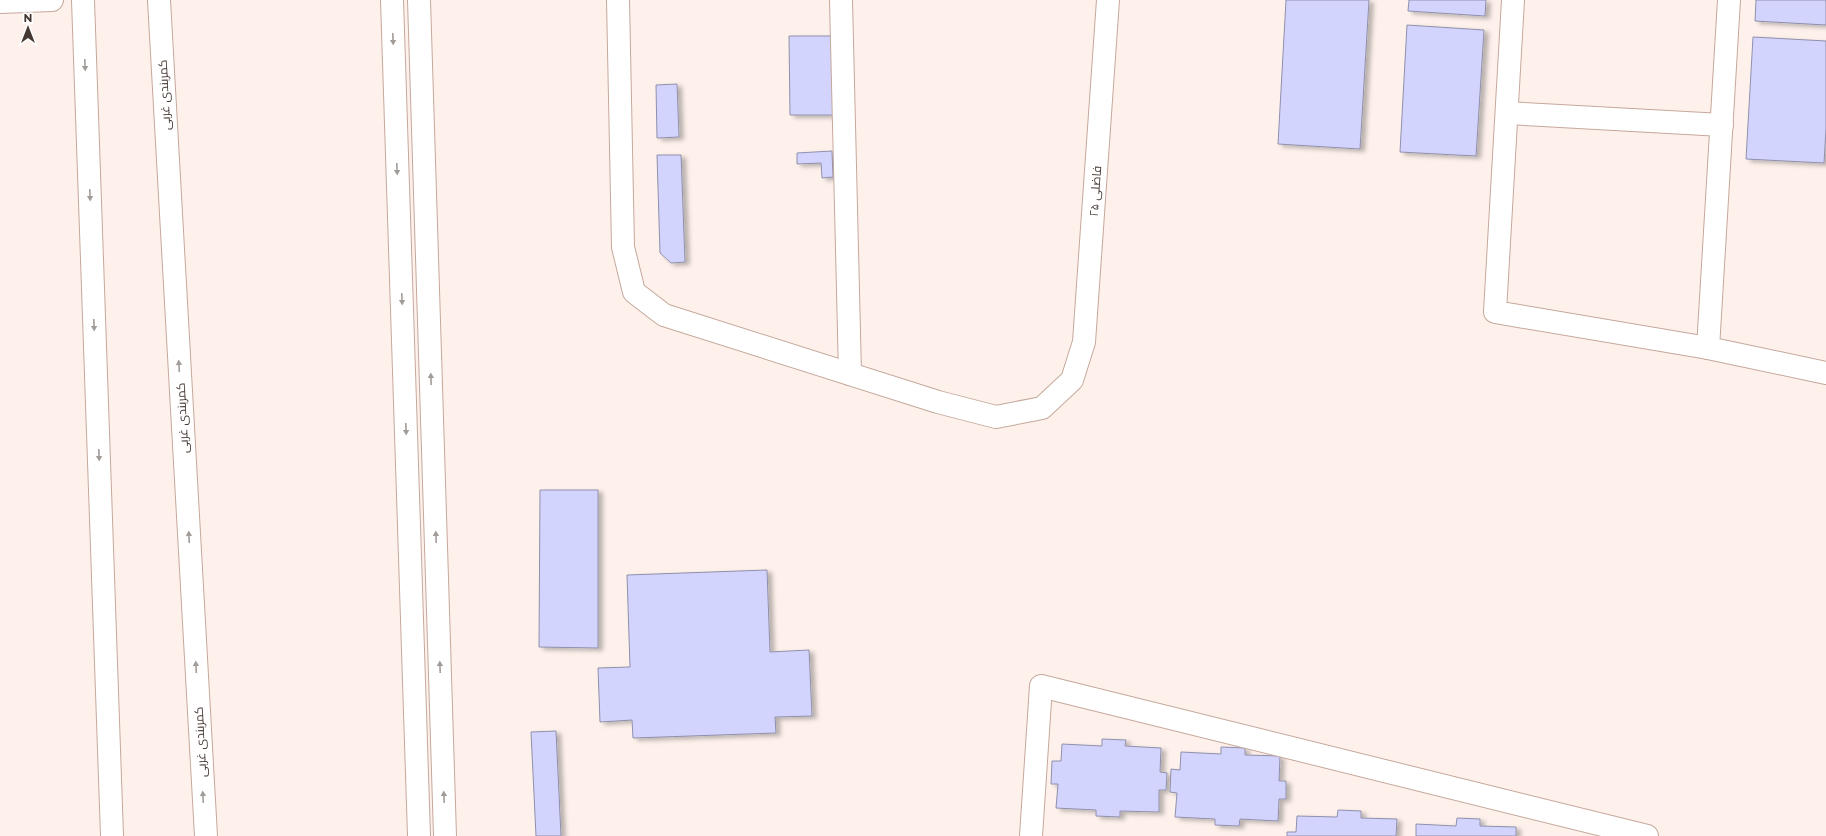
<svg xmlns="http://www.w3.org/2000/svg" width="1826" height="836" font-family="Montserrat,Cairo,sans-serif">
<defs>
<filter id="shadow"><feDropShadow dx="4.5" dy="2.5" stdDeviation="2" flood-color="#0004"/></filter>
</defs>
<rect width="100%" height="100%" fill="#fef1ec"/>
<g fill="#d3d4fe" stroke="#8f90ab" filter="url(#shadow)">
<path d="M1286,0H1369L1360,149L1278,144Z"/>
<path d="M1409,0H1486L1485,16L1408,11Z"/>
<path d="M1756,0H1826V25L1755,21Z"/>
<path d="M1407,25L1484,30L1476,156L1400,152Z"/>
<path d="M789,36H836L837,115H790Z"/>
<path d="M1753,37L1826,41V129L1824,163L1746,159Z"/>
<path d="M677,84L679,137L657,138L656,85Z"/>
<path d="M832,151L833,177L822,178L821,163L797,164V153Z"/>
<path d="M657,155H681L685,262L671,263L660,253Z"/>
<path d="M540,490H598V648L539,647Z"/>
<path d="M767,570L770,652L809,650L812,716L775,717L776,733L633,738L632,720L600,722L598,668L630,667L627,575Z"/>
<path d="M556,731L561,836H536L531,732Z"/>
<path d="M1102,739L1126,740L1125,746L1161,748L1160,772L1167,773L1166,790H1159V812L1120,811V817L1096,816V810L1056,808L1058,784H1051L1052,761H1061L1062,744L1102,746Z"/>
<path d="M1221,747L1245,748V755L1280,756L1279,781H1286V799H1279L1278,821L1240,819L1239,826L1215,825V819L1175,817L1177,793L1170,792L1171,769L1180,770L1181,752L1221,754Z"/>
<path d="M1338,810L1361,811V818L1397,819L1396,836H1287V832H1296L1297,816L1337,817Z"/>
<path d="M1457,818L1480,819V826L1516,827V836H1416V824L1456,826Z"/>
</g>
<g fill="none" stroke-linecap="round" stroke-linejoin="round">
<g stroke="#c5a89b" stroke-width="24">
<g id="minor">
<path d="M392,0L419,836"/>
<path d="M419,0L445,836"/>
<path d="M618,0L623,247L634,292L664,315L938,402L996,417L1042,408L1072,380L1084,342L1108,0"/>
<path d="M841,0L850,374"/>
<path d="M1513,0L1495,312L1708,348L1826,373"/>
<path d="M0,2L52,0"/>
<path d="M1507,113L1722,125"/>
<path d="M1708,348L1729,0"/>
<path d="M1031,836L1041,686L1647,836"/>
</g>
</g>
<g stroke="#c5a89b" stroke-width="24">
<g id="highway">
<path d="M83,0L112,836"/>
<path d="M159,0L206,836"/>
</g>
</g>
<use href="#minor" stroke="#fff" stroke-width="22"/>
<use href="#highway" stroke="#fff" stroke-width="22"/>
</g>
<defs><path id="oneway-solid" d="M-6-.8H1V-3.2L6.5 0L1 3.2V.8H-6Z"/></defs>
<g fill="#a29c99">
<use href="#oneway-solid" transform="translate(393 39) rotate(88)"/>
<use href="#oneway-solid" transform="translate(85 65) rotate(88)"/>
<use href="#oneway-solid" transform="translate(397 169) rotate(88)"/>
<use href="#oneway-solid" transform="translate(90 195) rotate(88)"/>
<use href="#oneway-solid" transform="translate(402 299) rotate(88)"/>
<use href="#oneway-solid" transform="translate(94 325) rotate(88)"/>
<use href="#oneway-solid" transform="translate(179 366) rotate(-93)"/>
<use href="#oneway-solid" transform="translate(431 379) rotate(-92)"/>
<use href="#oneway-solid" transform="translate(406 429) rotate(88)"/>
<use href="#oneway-solid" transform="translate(99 455) rotate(88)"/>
<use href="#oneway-solid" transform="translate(189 537) rotate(-93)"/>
<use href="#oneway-solid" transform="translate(436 537) rotate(-92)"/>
<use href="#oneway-solid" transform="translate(196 667) rotate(-93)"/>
<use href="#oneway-solid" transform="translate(440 667) rotate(-92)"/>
<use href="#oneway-solid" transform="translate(203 797) rotate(-93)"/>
<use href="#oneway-solid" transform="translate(444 797) rotate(-92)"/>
</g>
<g text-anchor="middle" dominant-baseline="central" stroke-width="3" stroke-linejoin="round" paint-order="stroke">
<g font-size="12" fill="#453833" stroke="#fff">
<text transform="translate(164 95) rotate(-93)">کمربندی غربی</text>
<text transform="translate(1095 191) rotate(-86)">فاضلی ۲۵</text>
<text transform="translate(182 418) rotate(-93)">کمربندی غربی</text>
<text transform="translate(200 742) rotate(-93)">کمربندی غربی</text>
</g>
</g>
<g transform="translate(28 28)" stroke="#ffffff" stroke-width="3" paint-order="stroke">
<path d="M0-3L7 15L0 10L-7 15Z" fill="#453833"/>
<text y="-6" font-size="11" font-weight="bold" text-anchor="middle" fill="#453833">N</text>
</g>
</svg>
